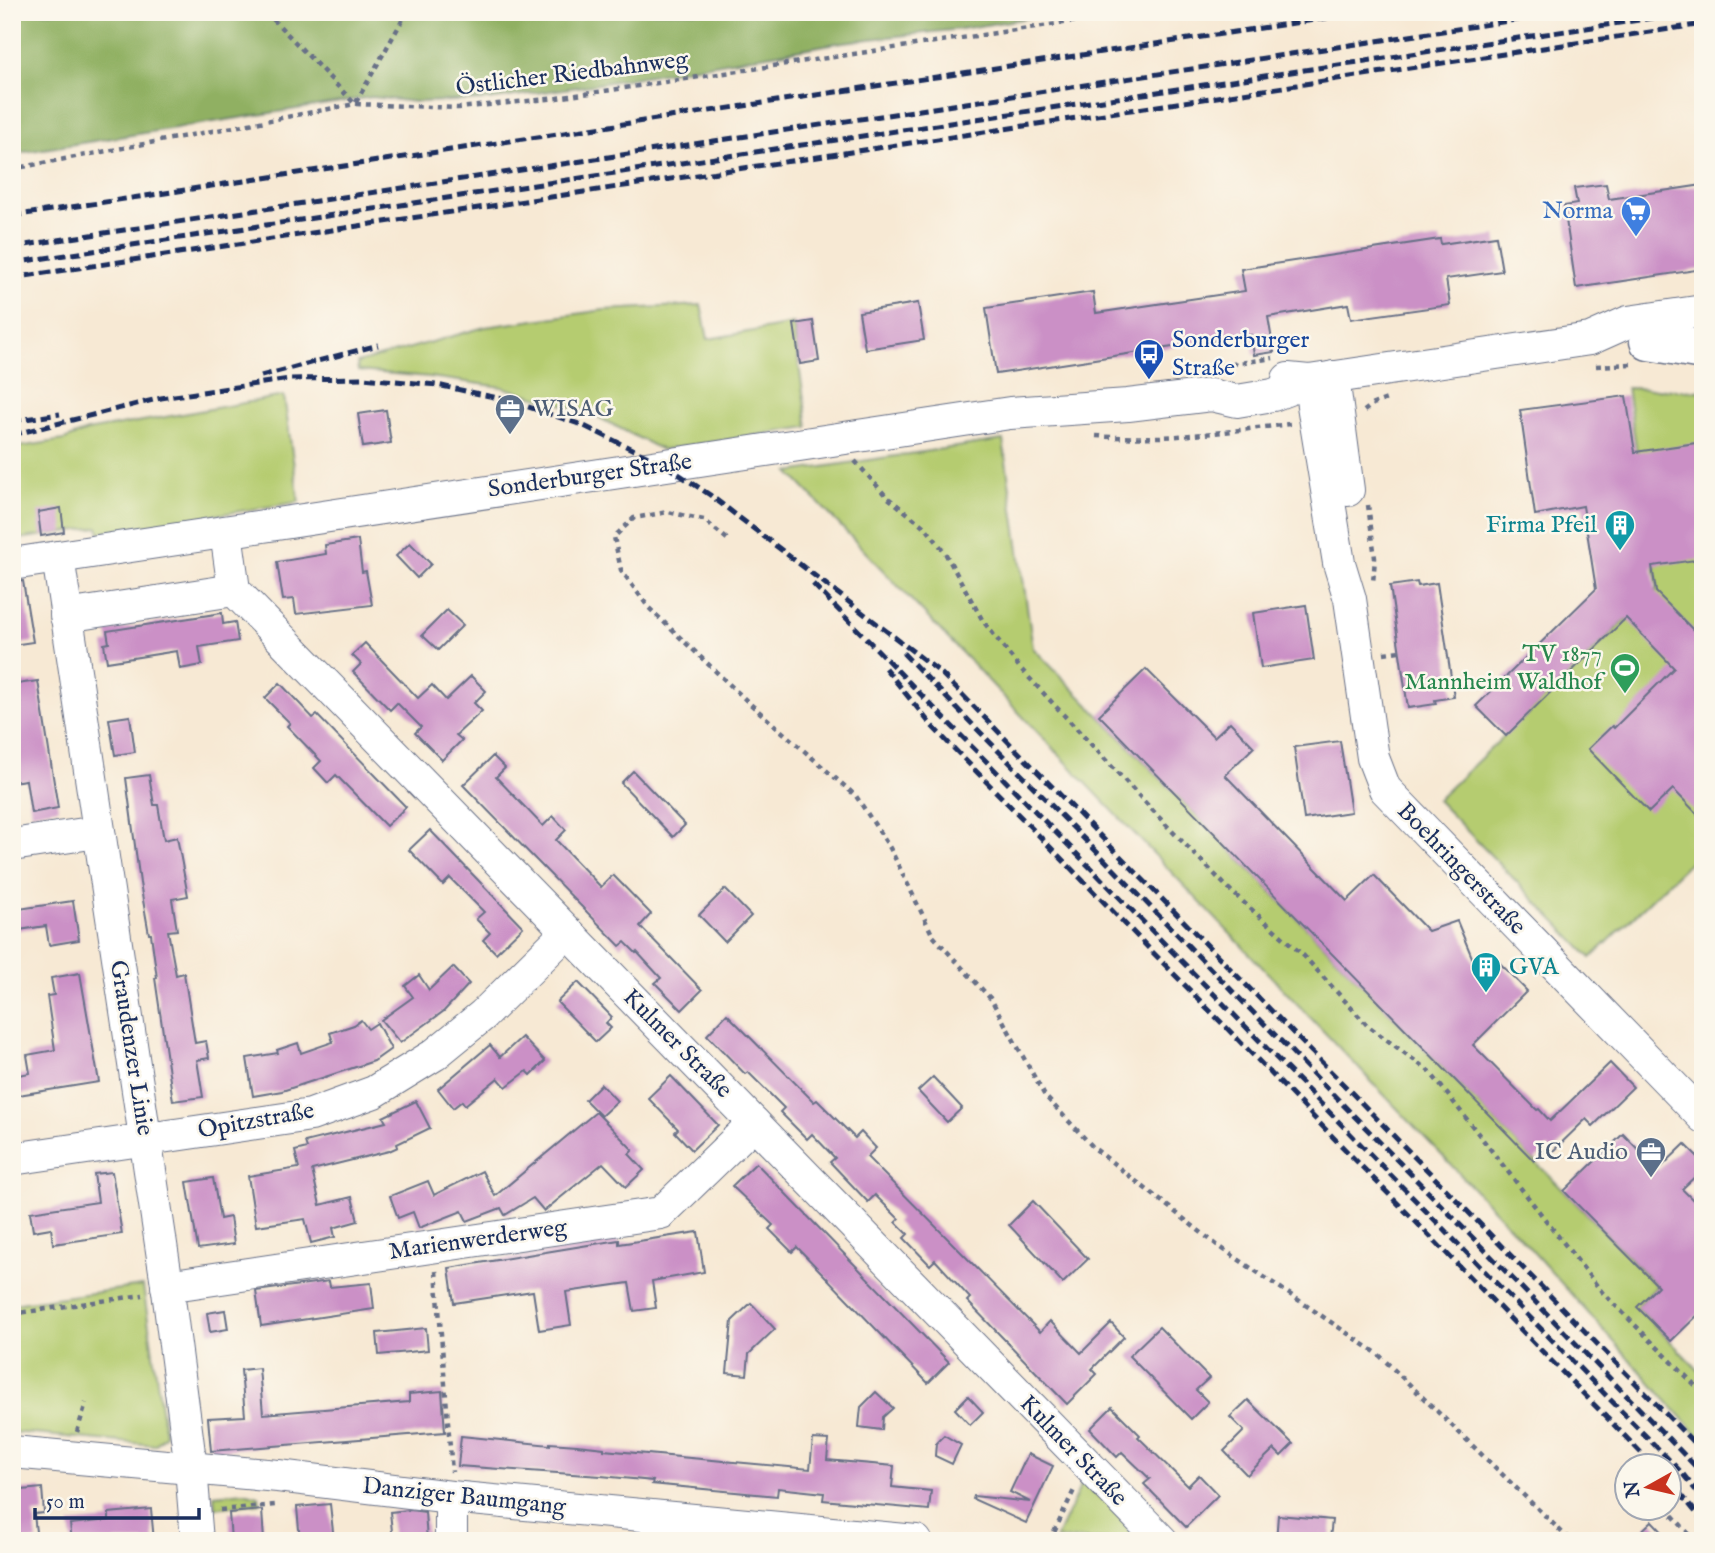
<svg xmlns="http://www.w3.org/2000/svg" width="1715" height="1553" font-family="'IM FELL English',serif">
<rect width="100%" height="100%" fill="#fbf7ec"/>
<filter id="ink" filterUnits="userSpaceOnUse"><feTurbulence type="fractalNoise" baseFrequency=".0143" numOctaves="2"/><feDisplacementMap in="SourceGraphic" scale="14" xChannelSelector="R" yChannelSelector="G"/><feConvolveMatrix kernelMatrix="1 2 1 2 8 2 1 2 1" color-interpolation-filters="sRGB"/></filter>
<filter id="wash" filterUnits="userSpaceOnUse"><feTurbulence type="fractalNoise" baseFrequency=".00686" numOctaves="4" result="noise"/><feDisplacementMap in="SourceGraphic" scale="28" xChannelSelector="R" yChannelSelector="G"/><feGaussianBlur stdDeviation="1.57" result="paint"/><feColorMatrix in="noise" values="0 0 0 0 0 0 0 0 0 0 0 0 0 0 0 0 0 1.4 0 .05"/><feComposite in="paint" operator="in"/></filter>
<g filter="url(#wash)">
<rect width="100%" height="100%" fill="#f7e9d4"/>
<g fill="#b5cc70" stroke="#687e67" stroke-width="2">
<path d="M701,305L708,339L793,324L808,427L662,450L588,412L502,387L430,377L358,371L357,363L485,327L604,310Z"/>
<path d="M1627,388L1703,391V849L1591,958L1437,800L1658,589Z"/>
<path d="M284,396L299,502L100,533L98,527L12,540V448L64,440L87,431Z"/>
<path d="M1003,440L1033,648L1657,1286L1637,1307L1703,1375V1441L1519,1236L789,472Z"/>
<path d="M143,1286L165,1435L155,1445L12,1432V1304Z"/>
<path d="M1085,1476L1136,1530L1138,1540L1056,1539Z"/>
<path d="M244,1492L259,1496L260,1503L215,1508L214,1495Z"/>
</g>
<path fill="#90b062" stroke="#567060" stroke-width="2" d="M12,12H1064L961,29L843,42L592,85L488,100L415,102L372,97L12,154Z"/>
<g id="blocks">
<g fill="#cb90c6">
<path d="M1606,184L1609,199L1703,185V269L1576,288L1564,206L1577,204L1574,188Z"/>
<path d="M1496,236L1502,271L1446,279L1450,305L1351,319L1348,304L1268,317L1274,352L1254,355L1251,335L996,374L986,308L1093,292L1096,313L1245,291L1241,269L1440,239L1441,244Z"/>
<path d="M918,303L924,340L865,349L859,312Z"/>
<path d="M813,321L819,361L800,364L794,324Z"/>
<path d="M1626,396L1635,452L1703,442V559L1652,566L1656,592L1703,640V820L1673,789L1649,812L1588,749L1612,726L1614,728L1674,668L1626,618L1506,736L1476,706L1596,589L1583,506L1535,515L1520,410Z"/>
<path d="M386,410L391,443L363,447L358,414Z"/>
<path d="M61,508L64,532L41,536L38,512Z"/>
<path d="M358,540L362,572L366,571L372,605L296,614L294,599L283,600L277,562L326,554L325,545Z"/>
<path d="M410,543L431,564L417,578L396,556Z"/>
<path d="M23,581L33,642L12,645V582Z"/>
<path d="M1417,582L1418,586L1437,583L1454,697L1435,700L1436,704L1408,708L1390,586Z"/>
<path d="M1306,605L1314,660L1261,668L1253,613Z"/>
<path d="M447,610L463,625L438,650L422,635Z"/>
<path d="M222,613L223,624L235,622L238,641L199,647L202,665L180,669L177,651L107,662L104,644L109,643L107,631Z"/>
<path d="M365,643L418,698L432,685L446,700L471,676L486,691L474,703L482,711L456,735L462,740L442,760L415,733L421,727L397,703L390,710L353,672L361,664L352,655Z"/>
<path d="M1146,669L1214,737L1230,722L1254,747L1225,775L1347,901L1374,875L1428,931L1457,921L1476,967L1490,953L1527,991L1473,1045L1537,1110L1539,1109L1550,1121L1610,1063L1633,1087L1593,1126L1586,1119L1552,1152L1548,1147L1534,1161L1099,715Z"/>
<path d="M38,681L58,808L31,813L26,780L12,782V751L17,750L12,707L21,706L17,684Z"/>
<path d="M280,683L313,718L317,715L406,807L386,826L336,775L328,783L314,768L321,761L287,726L290,723L265,698Z"/>
<path d="M130,716L135,752L115,755L109,719Z"/>
<path d="M1340,741L1351,812L1304,819L1294,747Z"/>
<path d="M493,756L505,768L496,777L543,826L553,816L566,830L556,840L601,887L613,875L651,914L640,926L702,990L682,1010L655,983L661,978L637,952L636,953L625,942L620,946L463,785Z"/>
<path d="M633,771L685,825L673,837L621,783Z"/>
<path d="M149,775L154,805H158L164,840L177,837L188,896L172,899L177,930L168,931L176,975L184,973L195,1043L206,1041L209,1058L197,1060L203,1097L173,1101L155,978H157L151,934H149L140,883L126,778Z"/>
<path d="M430,830L523,927L496,953L483,940L490,933L476,919L484,912L450,878L443,885L409,850Z"/>
<path d="M725,889L751,916L725,942L699,915Z"/>
<path d="M73,901L79,940L49,945L46,926L12,931V910Z"/>
<path d="M453,967L469,984L444,1011L400,1043L381,1020L413,997L405,986L419,975L429,990Z"/>
<path d="M80,973L99,1082L12,1096V1076L30,1073L27,1055L55,1050L47,996L54,995L51,978Z"/>
<path d="M578,982L612,1017L606,1023L611,1028L596,1042L557,1002Z"/>
<path d="M727,1014L814,1102L817,1100L855,1138L861,1132L876,1148L867,1157L1040,1332L1050,1321L1081,1353L1111,1323L1124,1337L1092,1369L1097,1374L1067,1404L967,1301L970,1298L935,1260L930,1265L904,1238L908,1234L896,1222L899,1219L875,1195L868,1202L830,1162L835,1158L812,1134L807,1139L780,1112L784,1108L748,1072L745,1074L707,1035Z"/>
<path d="M361,1020L368,1029L377,1023L391,1049L374,1061L282,1091L253,1096L247,1058L278,1053L277,1050L298,1043L301,1053L333,1042L330,1033L354,1025Z"/>
<path d="M522,1037L545,1061L531,1075L527,1071L506,1087L498,1078L465,1105L462,1101L453,1108L438,1089L490,1045L500,1057Z"/>
<path d="M671,1076L718,1125L692,1150L675,1132L678,1129L648,1098Z"/>
<path d="M933,1077L962,1108L947,1122L918,1091Z"/>
<path d="M601,1084L617,1101L601,1116L585,1100Z"/>
<path d="M416,1101L430,1128L397,1144L398,1147L389,1151L312,1170L320,1205L352,1197L358,1221L333,1228L335,1237L311,1243L305,1219L256,1226L248,1176L299,1168L295,1151L307,1148L305,1142L386,1122L383,1117Z"/>
<path d="M596,1112L633,1150L629,1154L644,1170L626,1187L603,1163L544,1211L533,1198L505,1215L501,1208L467,1221L462,1211L419,1228L413,1212L398,1218L390,1196L428,1181L434,1195L482,1171L495,1196Z"/>
<path d="M1623,1134L1658,1170L1685,1144L1703,1162V1169L1682,1189L1703,1210V1310L1671,1341L1637,1307L1658,1286L1564,1191Z"/>
<path d="M756,1163L949,1362L928,1383L797,1247L792,1252L769,1229L773,1225L732,1186Z"/>
<path d="M112,1172L122,1234L53,1244L51,1228L33,1231L30,1212L98,1202L94,1174Z"/>
<path d="M213,1178L220,1219L230,1217L234,1244L198,1249L187,1182Z"/>
<path d="M1033,1201L1088,1259L1063,1283L1009,1225Z"/>
<path d="M698,1232L704,1272L652,1281L656,1308L634,1311L629,1283L566,1292L571,1325L539,1330L533,1291L454,1303L449,1268L619,1240V1244Z"/>
<path d="M329,1281L330,1287L371,1283L374,1309L261,1326L256,1291Z"/>
<path d="M751,1303L775,1329L749,1354L747,1375L727,1373L732,1321Z"/>
<path d="M225,1310L228,1329L210,1332L207,1313Z"/>
<path d="M1159,1327L1209,1378L1196,1390L1208,1402L1191,1419L1129,1356Z"/>
<path d="M426,1328L428,1350L379,1355L377,1333Z"/>
<path d="M259,1368L263,1414L409,1402V1394L442,1391L445,1432L211,1451L208,1418L245,1416L241,1370Z"/>
<path d="M876,1392L893,1408L883,1417L882,1430L859,1427L861,1407Z"/>
<path d="M968,1396L983,1412L970,1425L955,1409Z"/>
<path d="M1248,1400L1293,1444L1281,1456L1274,1449L1247,1475L1224,1451L1244,1431L1230,1417Z"/>
<path d="M1112,1407L1140,1435L1138,1437L1188,1486L1199,1475L1218,1495L1186,1527L1144,1484L1150,1479L1122,1452L1117,1457L1090,1429Z"/>
<path d="M944,1435L961,1445L952,1464L935,1456L936,1443Z"/>
<path d="M461,1436L550,1445V1443L577,1445L604,1448V1450L810,1469L813,1439L829,1440L827,1460L894,1466L892,1487L931,1491L929,1510L823,1500L824,1493L778,1488L777,1496L652,1484L653,1481L601,1476L458,1466Z"/>
<path d="M1028,1454L1053,1466L1026,1523L973,1499L974,1496L1030,1502L1010,1492Z"/>
<path d="M42,1488L44,1513L34,1514L37,1541H12V1491Z"/>
<path d="M330,1504L334,1541H300L297,1507Z"/>
<path d="M151,1509L154,1541H72L70,1524L109,1520V1513Z"/>
<path d="M262,1510L264,1541H231L229,1513Z"/>
<path d="M410,1510L425,1512L427,1541H393L390,1512Z"/>
<path d="M1278,1515L1332,1520L1330,1539L1313,1537V1541H1276Z"/>
<path d="M1652,1521L1671,1541H1631Z"/>
</g>
</g>
</g>
<g filter="url(#ink)">
<use href="#blocks" fill-opacity="0" stroke="#687087" stroke-width="2"/>
<g fill="none" stroke-linecap="round" stroke-linejoin="round">
<g stroke="#687087" stroke-width="34">
<g id="minor">
<path d="M1333,377L1348,490"/>
<path d="M1288,379L1309,381L1590,339L1628,322L1703,311"/>
<path d="M1309,381L1339,563L1350,599L1373,758L1385,789L1703,1117"/>
<path d="M226,532L234,590L1162,1541"/>
<path d="M58,557L168,1291L191,1468L197,1541"/>
<path d="M12,564L1010,413L1128,405L1211,395L1237,401L1273,395L1309,381"/>
<path d="M66,616L234,590"/>
<path d="M12,845L97,832"/>
<path d="M12,1159L311,1115L374,1092L434,1055L483,1015L567,932"/>
<path d="M167,1286L661,1213L754,1123"/>
<path d="M12,1452L278,1476L451,1497L916,1541"/>
<path d="M451,1497V1541"/>
</g>
</g>
<g stroke="#687087" stroke-width="41">
<path id="major" d="M1649,341L1703,350"/>
</g>
<g stroke="#687087" stroke-width="4.5" stroke-dasharray="5 5" stroke-linecap="butt">
<path d="M266,12L355,104L407,12"/>
<path d="M12,169L355,104L458,108L557,98L1137,12"/>
<path d="M1596,366L1632,364"/>
<path d="M1212,367L1273,358"/>
<path d="M1364,411L1373,404L1390,398"/>
<path d="M1096,436C1164,441 1223,432 1290,424"/>
<path d="M855,461L887,497L926,528L944,551L983,621L1020,668L1170,829L1232,892L1304,956L1367,1025L1430,1072L1602,1292L1703,1393"/>
<path d="M1368,505L1375,558L1373,583"/>
<path d="M727,539L704,520L668,512L634,518L614,537L621,570L649,608L748,702L856,796L890,848L933,936L991,999L1045,1096L1094,1148L1217,1245L1378,1354L1571,1541"/>
<path d="M1384,653L1400,651"/>
<path d="M436,1271L452,1472"/>
<path d="M12,1314L143,1295"/>
<path d="M77,1432L86,1403"/>
<path d="M1666,1508L1695,1541"/>
<path d="M220,1510L275,1505V1503"/>
<path d="M1050,1541L1075,1488"/>
</g>
<use href="#minor" stroke="#fff" stroke-width="32"/>
<use href="#major" stroke="#fff" stroke-width="38"/>
<g stroke="#1b2f5e" stroke-width="5" stroke-dasharray="10 5" stroke-linecap="butt">
<path d="M12,216L1368,12"/>
<path d="M12,247L1569,12"/>
<path d="M12,263L1693,12"/>
<path d="M12,278L1703,24"/>
<path d="M261,376L378,345"/>
<path d="M12,421L60,414"/>
<path d="M12,435L161,398L290,379L364,378L437,385L508,400L582,425L665,465L710,495L941,673L1703,1452"/>
<path d="M813,584L1682,1473L1703,1499"/>
<path d="M903,653L1703,1474"/>
<path d="M885,668L932,726L1654,1466"/>
<path d="M1670,1481L1703,1521"/>
</g>
</g>
</g>
<defs>
<g id="supermarket-pin" transform="scale(1.575)"><path d="M0 17L-7.5 6A9.5 9.5 0 1 1 7.5 6Z" fill="#3f7fe0" stroke="#fbf7ec"/><path d="M-6-5.5h2.5l.6 2H6L4.5 2H-2.5L-4.4-4H-6ZM-1.5 3.2a1.3 1.3 0 1 0 .1 0ZM3 3.2a1.3 1.3 0 1 0 .1 0Z" fill="#fff"/></g>
<g id="bus-pin" transform="scale(1.575)"><path d="M0 17L-7.5 6A9.5 9.5 0 1 1 7.5 6Z" fill="#1a4fb4" stroke="#fbf7ec"/><path d="M-5-6H5V4H4V6H2V4H-2V6H-4V4H-5ZM-3.5-4V0h7V-4ZM-3.5 1.2v1.5H-2V1.2ZM2 1.2v1.5H3.5V1.2Z" fill="#fff"/></g>
<g id="office-pin" transform="scale(1.575)"><path d="M0 17L-7.5 6A9.5 9.5 0 1 1 7.5 6Z" fill="#5c6f8a" stroke="#fbf7ec"/><path d="M-6-3h4V-5.5h4V-3h4V5H-6ZM-1-4.5V-3h2v-1.5ZM-6 0V1H6V0Z" fill="#fff"/></g>
<g id="building-pin" transform="scale(1.575)"><path d="M0 17L-7.5 6A9.5 9.5 0 1 1 7.5 6Z" fill="#0f9aa8" stroke="#fbf7ec"/><path d="M-4-6H4V6H1V3H-1V6H-4ZM-2.5-4.3h1.7v1.8h-1.7ZM.8-4.3h1.7v1.8H.8ZM-2.5-1h1.7V.8h-1.7ZM.8-1h1.7V.8H.8Z" fill="#fff"/></g>
<g id="stadium-pin" transform="scale(1.575)"><path d="M0 17L-7.5 6A9.5 9.5 0 1 1 7.5 6Z" fill="#2e9e5b" stroke="#fbf7ec"/><path d="M0-5a6.5 5 0 1 0 0 10a6.5 5 0 1 0 0-10ZM-3.5-1.8h7v3.6h-7Z" fill="#fff"/></g>
</defs>
<g fill-rule="evenodd">
<use href="#supermarket-pin" x="1636" y="211"/>
<use href="#bus-pin" x="1149" y="354"/>
<use href="#office-pin" x="510" y="409"/>
<use href="#building-pin" x="1620" y="525"/>
<use href="#stadium-pin" x="1625" y="668"/>
<use href="#building-pin" x="1486" y="967"/>
<use href="#office-pin" x="1651" y="1152"/>
</g>
<g text-anchor="middle" dominant-baseline="central" stroke-width="5" stroke-linejoin="round" paint-order="stroke">
<g font-size="24" fill="#1b2f5e" stroke="#fbf7ec">
<text transform="translate(572 74) rotate(-7)">Östlicher Riedbahnweg</text>
<text transform="translate(590 476) rotate(-8)">Sonderburger Straße</text>
<text transform="translate(1461 869) rotate(46)">Boehringerstraße</text>
<text transform="translate(677 1044) rotate(45)">Kulmer Straße</text>
<text transform="translate(131 1048) rotate(81)">Graudenzer Linie</text>
<text transform="translate(256 1121) rotate(-10)">Opitzstraße</text>
<text transform="translate(478 1240) rotate(-8)">Marienwerderweg</text>
<text transform="translate(1073 1451) rotate(46)">Kulmer Straße</text>
<text transform="translate(464 1497) rotate(6)">Danziger Baumgang</text>
</g>
<g font-size="24" fill="#366cbe" stroke="#fbf7ec" text-anchor="end">
<text x="1613" y="211">Norma</text>
</g>
<g font-size="24" fill="#164399" stroke="#fbf7ec" text-anchor="start">
<text x="1172" y="340">Sonderburger<tspan x="1172" dy="28">Straße</tspan></text>
</g>
<g font-size="24" fill="#4e5e75" stroke="#fbf7ec" text-anchor="start">
<text x="533" y="409">WISAG</text>
<text x="1628" y="1152" text-anchor="end">IC Audio</text>
</g>
<g font-size="24" fill="#0d838f" stroke="#fbf7ec" text-anchor="end">
<text x="1597" y="525">Firma Pfeil</text>
<text x="1509" y="967" text-anchor="start">GVA</text>
</g>
<g font-size="24" fill="#27864d" stroke="#fbf7ec" text-anchor="end">
<text x="1602" y="654">TV 1877<tspan x="1602" dy="28">Mannheim Waldhof</tspan></text>
</g>
</g>
<rect width="1715" height="1553" fill="none" stroke="#fbf7ec" stroke-width="42"/>
<g transform="translate(1648 1487) rotate(262)"><circle r="33" fill="#fbf7ec" stroke="#a1a7b3" stroke-width="2"/>
<path d="M0-5L12 26L0 18L-12 26Z" fill="#c8321e"/>
<text y="-10" font-size="19" font-weight="bold" text-anchor="middle" fill="#1b2f5e">N</text>
</g>
<path d="M35 1508v10h164v-10" fill="none" stroke="#1b2f5e" stroke-width="3.5"/>
<text x="46" y="1508" font-size="21" fill="#1b2f5e" stroke="#fbf7ec" stroke-width="5" paint-order="stroke">50 m</text>
</svg>
